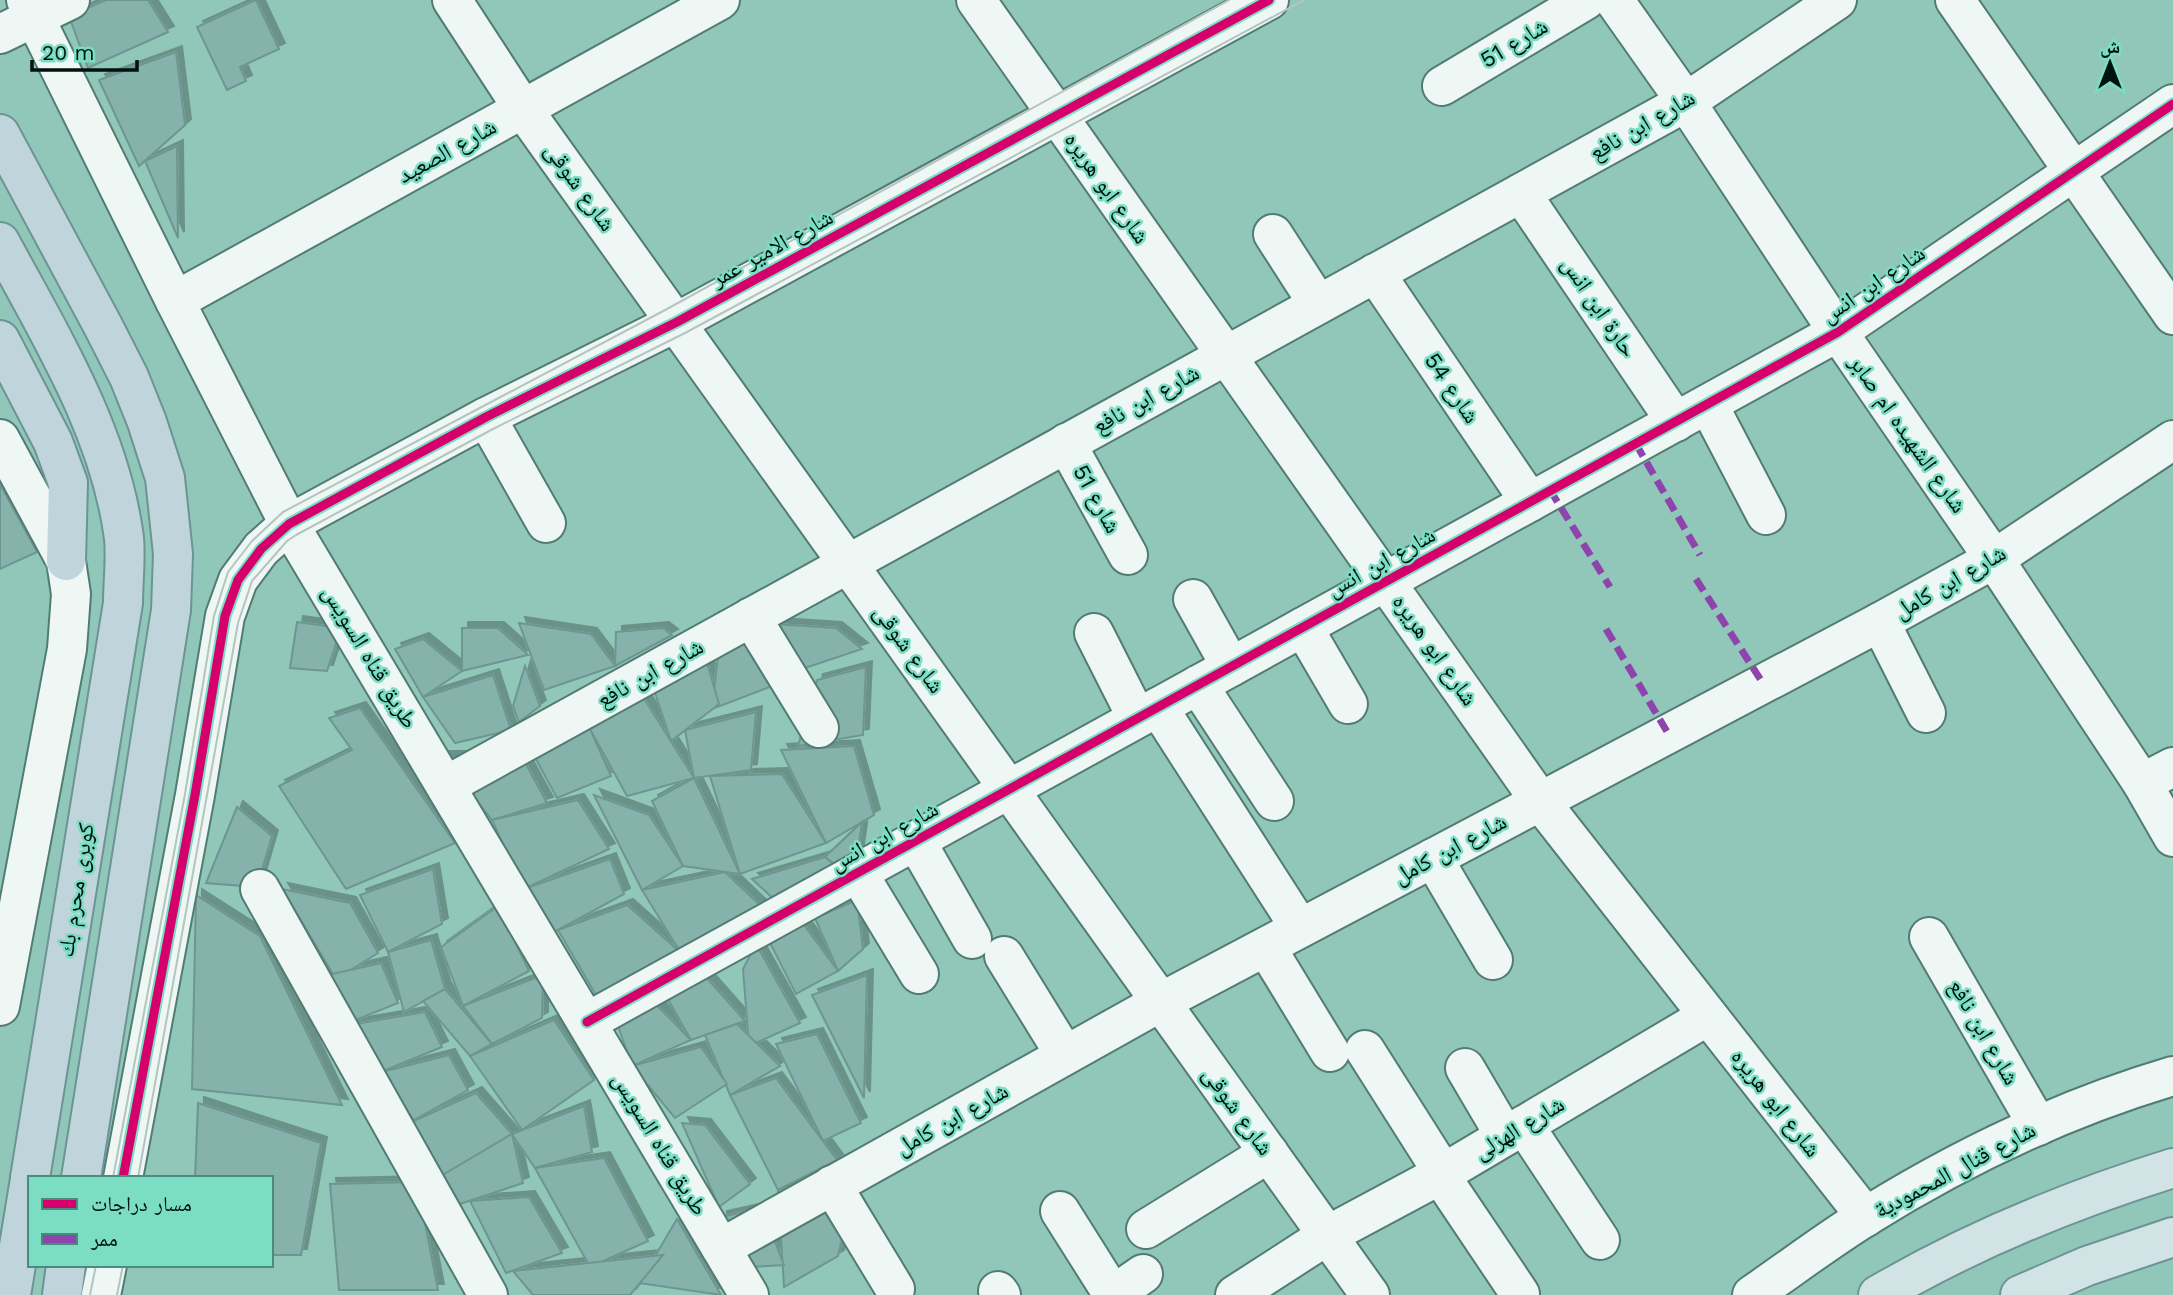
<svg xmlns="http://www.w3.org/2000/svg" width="2173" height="1295" font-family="'Work Sans','Noto Naskh Arabic',sans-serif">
<defs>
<filter id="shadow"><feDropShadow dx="6" dy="-6" stdDeviation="0" flood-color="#0004"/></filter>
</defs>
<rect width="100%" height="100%" fill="#91c7b9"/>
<g fill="#85b3ac" stroke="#6e9690" stroke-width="2" filter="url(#shadow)">
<path d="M106,0H148L168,32L88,68L69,16Z"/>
<path d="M256,0L279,49L240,67L246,81L227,90L197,27Z"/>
<path d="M176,52L185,125L139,166L99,80Z"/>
<path d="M177,146L178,238L145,161Z"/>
<path d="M0,484L37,552L0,569Z"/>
<path d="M297,622L341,628L327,671L290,668Z"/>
<path d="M519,623L591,634L615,666L544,690Z"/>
<path d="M774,624L836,628L862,649L802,669Z"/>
<path d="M462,628H498L528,655L462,671Z"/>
<path d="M663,628L672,635L615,666L616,632Z"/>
<path d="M423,639L462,671L423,697L395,649Z"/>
<path d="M746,641L775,685L712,709L718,656Z"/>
<path d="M705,656L719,704L671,741L654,690Z"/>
<path d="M525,666L540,706L519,722L513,706Z"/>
<path d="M866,667L863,735L798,746L817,680Z"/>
<path d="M493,675L511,730L455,743L423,697Z"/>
<path d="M643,697L694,778L627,796L590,729Z"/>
<path d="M360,708L455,843L346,889L279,786L352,750L329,718Z"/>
<path d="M756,712L751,770L694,778L685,730Z"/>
<path d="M590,729L611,776L557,798L531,750Z"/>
<path d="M854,746L874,815L826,843L781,750Z"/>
<path d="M443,757H522L547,803L492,820Z"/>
<path d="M782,774L826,843L740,874L710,776Z"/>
<path d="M694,778L740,874L683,866L652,801Z"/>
<path d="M594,795L649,815L683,866L642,890Z"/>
<path d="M578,800L609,849L524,889L492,820Z"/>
<path d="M237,807L272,836L257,887L206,883Z"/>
<path d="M862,822L858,850L840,869L825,857Z"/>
<path d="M825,857L840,869L778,903L752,879Z"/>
<path d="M610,859L624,894L549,935L524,889Z"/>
<path d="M433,869L442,924L388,952L360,895Z"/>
<path d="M725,872L767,912L681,953L642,890Z"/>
<path d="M282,889L350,903L378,953L336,979Z"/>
<path d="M196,895L260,936L342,1105L192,1089Z"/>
<path d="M857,900L863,949L838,971L815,918Z"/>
<path d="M627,905L681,953L596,995L558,930Z"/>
<path d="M498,906L529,971L463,1006L441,947Z"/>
<path d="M801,921L838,971L796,994L767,937Z"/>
<path d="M431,940L445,989L404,1012L388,952Z"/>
<path d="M756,944L800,1023L749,1046L743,969Z"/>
<path d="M381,963L398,1003L338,1027L319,977Z"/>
<path d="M543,975L542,1018L492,1044L463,1006Z"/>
<path d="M867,975L864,1098L812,995Z"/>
<path d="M706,977L745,1021L691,1040L665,994Z"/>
<path d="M445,989L492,1044L470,1056L423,1001Z"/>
<path d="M643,991L691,1040L632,1066L612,1009Z"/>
<path d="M425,1012L442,1047L366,1078L338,1027Z"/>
<path d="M554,1020L594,1080L522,1130L470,1056Z"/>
<path d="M737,1024L780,1066L730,1095L705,1035Z"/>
<path d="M817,1034L861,1123L823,1141L776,1044Z"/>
<path d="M701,1047L727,1084L675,1118L632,1066Z"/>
<path d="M449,1055L468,1090L414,1120L378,1073Z"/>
<path d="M776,1078L837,1160L778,1190L730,1095Z"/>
<path d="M476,1093L512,1134L441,1176L398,1128Z"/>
<path d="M198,1103L321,1143L301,1255H271V1178H195Z"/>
<path d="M584,1106L592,1152L535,1168L512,1134Z"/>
<path d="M682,1123L705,1125L750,1184L719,1207Z"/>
<path d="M512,1134L523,1183L460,1204L441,1176Z"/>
<path d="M863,1150L838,1256L784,1287L778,1190Z"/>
<path d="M604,1158L648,1241L590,1267L535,1168Z"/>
<path d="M417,1182L438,1290H339L330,1184Z"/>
<path d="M529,1197L562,1253L506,1273L470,1201Z"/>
<path d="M762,1208L784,1265L715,1269L721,1217Z"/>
<path d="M677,1219L721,1295L639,1283Z"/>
<path d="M663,1255L630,1295H533L513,1271Z"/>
</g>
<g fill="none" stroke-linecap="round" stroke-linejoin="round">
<g stroke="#527c73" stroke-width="42">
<g id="minor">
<path d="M26,0L175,301L289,524L749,1295"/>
<path d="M452,0L523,109L1370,1295"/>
<path d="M976,0L1540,801L1866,1217"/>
<path d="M1614,0L1686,102L1838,332L1994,559L2142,783L2173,837"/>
<path d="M1955,0L2173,315"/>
<path d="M0,34L70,0"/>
<path d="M1442,86L1586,0"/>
<path d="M1521,193L1676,422"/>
<path d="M1273,234L1318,304"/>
<path d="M1375,273L1530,502"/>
<path d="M175,301L720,0"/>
<path d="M1708,404L1766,515"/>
<path d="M486,417L546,523"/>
<path d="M0,439L66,561L71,594L67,649L0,1006"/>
<path d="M1066,443L1128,555"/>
<path d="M1193,599L1231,667"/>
<path d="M751,617L819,728"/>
<path d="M1880,622L1926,713"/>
<path d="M1303,627L1348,704"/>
<path d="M1094,633L1137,718"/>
<path d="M1198,685L1274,801"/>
<path d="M1158,707L1300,928"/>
<path d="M2142,783L2173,767"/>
<path d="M447,785L1686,102L1837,0"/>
<path d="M916,841L972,939"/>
<path d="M1433,858L1493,960"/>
<path d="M858,873L919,974"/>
<path d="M260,889L488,1295"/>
<path d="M1929,937L2038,1126"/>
<path d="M1266,947L1330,1052"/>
<path d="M1004,956L1065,1055"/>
<path d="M587,1022L1838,332L2173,104"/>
<path d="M1365,1050L1443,1173"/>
<path d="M1465,1068L1505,1136"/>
<path d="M1524,1125L1600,1240"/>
<path d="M1440,1175L1520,1294"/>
<path d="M123,1178L195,795L225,616L238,580L261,549L289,524L486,417L677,322L1269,0"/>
<path d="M832,1185L895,1289"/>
<path d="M1060,1211L1113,1295"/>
<path d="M1146,1229L1269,1153"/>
<path d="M721,1248L1159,1003L1880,622L1994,559L2173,440"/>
<path d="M998,1291L1001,1295"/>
<path d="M101,1295L107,1265"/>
<path d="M1113,1295L1143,1274"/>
<path d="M1235,1295L1328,1235L1440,1175L1708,1016"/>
<path d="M1752,1295C1790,1269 1828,1240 1867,1216C1962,1157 2065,1108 2173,1076"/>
</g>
</g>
<g stroke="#6c9495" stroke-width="42">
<g id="major">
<path d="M1878,1295C1972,1240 2070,1200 2173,1168"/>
<path d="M2020,1295L2087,1266L2173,1237"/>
</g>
</g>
<g stroke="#6c9495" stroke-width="42">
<g id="highway">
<path d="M0,134L103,326L129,377L147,422L165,478L173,554L171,610L81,1178"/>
<path d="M0,242C50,335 110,431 124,538C126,559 123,582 123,603L30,1178"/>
<path d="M0,340L53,442L68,483L66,561"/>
<path d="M11,1295L30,1179"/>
<path d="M62,1295L66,1265"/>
</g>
</g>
<use href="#minor" stroke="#eef7f4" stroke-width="38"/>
<use href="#major" stroke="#d2e3e5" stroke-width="38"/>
<use href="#highway" stroke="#bfd5db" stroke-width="38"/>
<g stroke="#b4c4bf" stroke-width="2">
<path d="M113,1178L185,794L214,616L228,572L252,541L283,512L667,309L1229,0"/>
<path d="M138,1178L238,623L252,581L287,541L296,535L493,429L685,333L1304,0"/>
<path d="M90,1295L96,1265"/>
<path d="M117,1295L123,1265"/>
</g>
<g stroke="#8e44ad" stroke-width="7" stroke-dasharray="14 7" stroke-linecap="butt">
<path d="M1636,444L1700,555"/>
<path d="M1550,490L1610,587"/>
<path d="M1696,579L1764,685"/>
<path d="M1606,629L1669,735"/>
</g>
<g stroke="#7bddc4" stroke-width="13">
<g id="cycleway">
<path d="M587,1022L1838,332L2173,104"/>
<path d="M123,1178L195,795L225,616L238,580L261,549L289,524L486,417L677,322L1269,0"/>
</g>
</g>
<use href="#cycleway" stroke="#d6006c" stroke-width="9"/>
</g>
<g text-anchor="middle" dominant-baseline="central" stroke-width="5" stroke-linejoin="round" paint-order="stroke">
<g font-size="23" fill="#00120d" stroke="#7bddc4">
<text transform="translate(1514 43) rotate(-31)">شارع 51</text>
<text transform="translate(1642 125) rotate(-30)">شارع ابن نافع</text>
<text transform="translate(447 151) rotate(-29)">شارع الصعيد</text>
<text transform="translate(580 187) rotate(54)">شارع شوقى</text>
<text transform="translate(1107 188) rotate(55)">شارع ابو هريره</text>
<text transform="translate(772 248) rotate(-29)">شارع الامير عمر</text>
<text transform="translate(1873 284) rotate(-34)">شارع ابن انس</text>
<text transform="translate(1599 307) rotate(56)">حارة ابن انس</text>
<text transform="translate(1452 388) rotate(56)">شارع 54</text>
<text transform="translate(1146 399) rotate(-29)">شارع ابن نافع</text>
<text transform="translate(1908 434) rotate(55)">شارع الشهيده ام صابر</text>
<text transform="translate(1097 499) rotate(61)">شارع 51</text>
<text transform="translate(1381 562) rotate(-29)">شارع ابن انس</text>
<text transform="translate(1950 582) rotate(-30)">شارع ابن كامل</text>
<text transform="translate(909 649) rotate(54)">شارع شوقى</text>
<text transform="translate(1435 650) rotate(55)">شارع ابو هريره</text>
<text transform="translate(370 657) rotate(59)">طريق قناه السويس</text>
<text transform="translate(650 673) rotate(-29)">شارع ابن نافع</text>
<text transform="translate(884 836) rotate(-29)">شارع ابن انس</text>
<text transform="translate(1450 849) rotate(-28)">شارع ابن كامل</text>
<text transform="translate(76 890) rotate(-81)">كوبرى محرم بك</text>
<text transform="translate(1984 1032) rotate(60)">شارع ابن نافع</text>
<text transform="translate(1776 1103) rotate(52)">شارع ابو هريره</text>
<text transform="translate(1238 1111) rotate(54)">شارع شوقى</text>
<text transform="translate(952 1119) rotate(-29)">شارع ابن كامل</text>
<text transform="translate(1519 1128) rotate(-31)">شارع الهزلى</text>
<text transform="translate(660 1144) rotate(59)">طريق قناه السويس</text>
<text transform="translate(1955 1170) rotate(-28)">شارع قنال المحمودية</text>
</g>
</g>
<rect x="28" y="1176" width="245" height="91" fill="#7bddc4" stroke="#4a8c7b" stroke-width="2"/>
<rect x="42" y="1199" width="35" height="10" fill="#d6006c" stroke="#4a8c7b" stroke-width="2"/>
<text x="91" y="1211" font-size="21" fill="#00120d">مسار دراجات</text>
<rect x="42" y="1234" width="35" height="10" fill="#8e44ad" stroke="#4a8c7b" stroke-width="2"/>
<text x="91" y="1246" font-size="21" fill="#00120d">ممر</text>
<g transform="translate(2110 63)" stroke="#7bddc4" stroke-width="5" paint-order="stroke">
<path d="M0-5L12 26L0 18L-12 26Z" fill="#00120d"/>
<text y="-10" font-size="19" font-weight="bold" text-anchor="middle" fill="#00120d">ش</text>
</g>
<path d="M32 60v10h105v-10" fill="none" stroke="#00120d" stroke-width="3.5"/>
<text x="42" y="60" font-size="21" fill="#00120d" stroke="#7bddc4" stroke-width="5" paint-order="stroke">20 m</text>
</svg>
